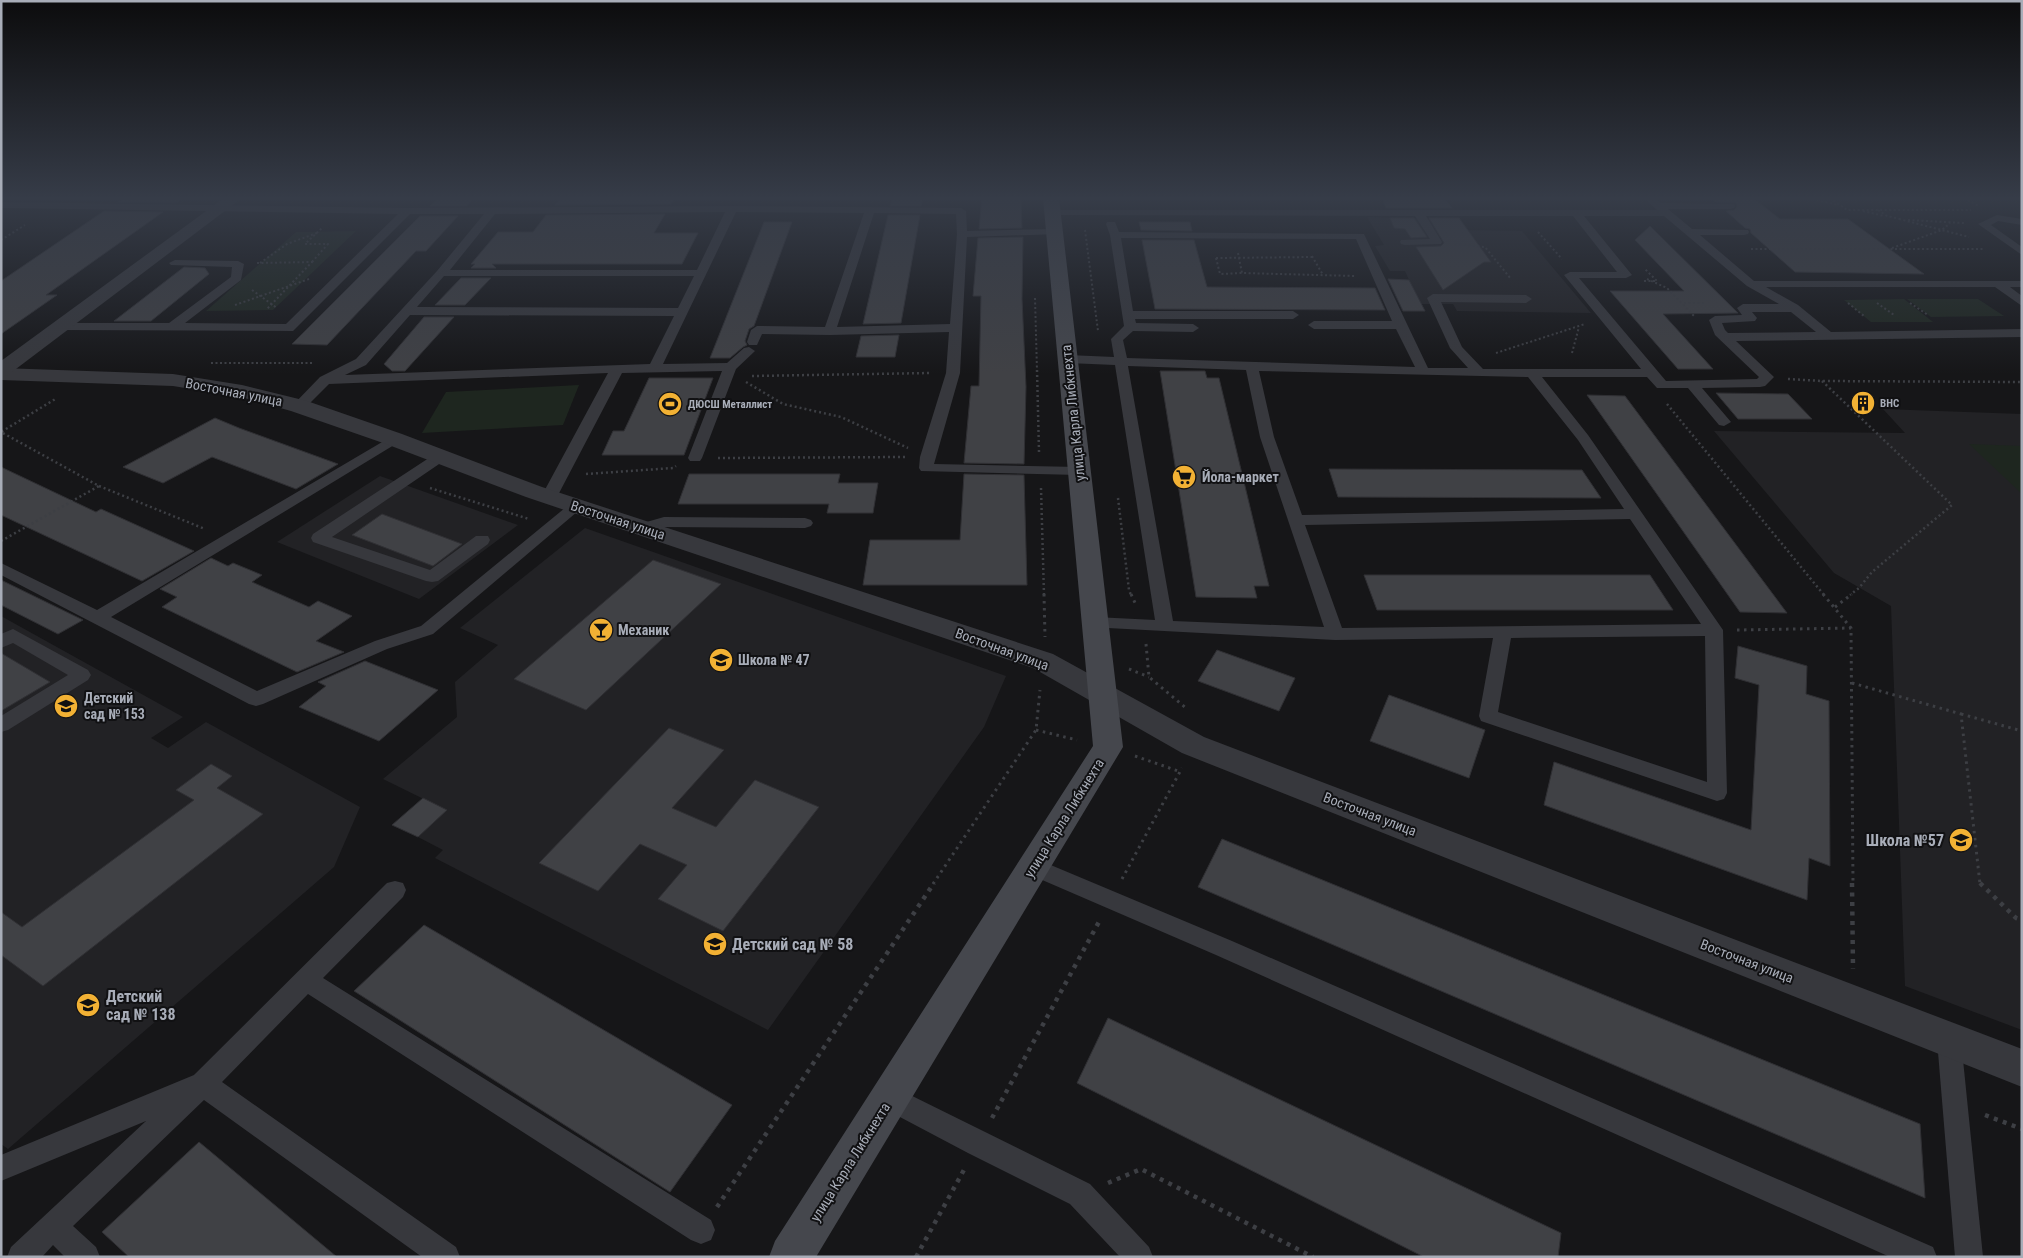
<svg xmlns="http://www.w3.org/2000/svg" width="2023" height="1258" font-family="'Roboto Condensed',sans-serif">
<rect width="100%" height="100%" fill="#161618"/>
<g fill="#222225">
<path d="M1367,217L1433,219L1451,230L1522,231L1591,313L1457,311L1453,304H1420L1405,271H1390L1375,246L1384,245Z"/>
<path d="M1883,409L2022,414V1030L1905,986L1891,606L1834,573L1714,431L1905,433Z"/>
<path d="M380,476L518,525L419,599L277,542Z"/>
<path d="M585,528L1006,676L984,727L768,1030L435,858L443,850L418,837L446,810L383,779L457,717L455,682L498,645L460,628Z"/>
<path d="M1,616L183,717L151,738L168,748L206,722L360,807L334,867L8,1149L1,1144Z"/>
</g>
<g fill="#1e261f">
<path d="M356,231L273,310L206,311L296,232Z"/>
<path d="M1904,299L1933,322H1871L1844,300Z"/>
<path d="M1907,299H1978L2004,316L1931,317Z"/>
<path d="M579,385L563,425L422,433L446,392Z"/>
<path d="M1969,444L2022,446V494Z"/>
</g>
<g fill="#404145" stroke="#303034">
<path d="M125,198H184L176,203L118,202Z"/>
<path d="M439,198H474L467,206H430Z"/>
<path d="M561,198H676L671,204L555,205Z"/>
<path d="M892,198H923L921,206H890Z"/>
<path d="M982,198H1021L1022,228L979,229Z"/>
<path d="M1382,198H1444L1452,208H1386Z"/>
<path d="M1711,198H1753L1780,219H1848L1924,274L1795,272L1751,233L1750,229L1745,228L1726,211L1734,210L1737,207L1736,203L1716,202Z"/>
<path d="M104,211L163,212L46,295H57L1,334V281Z"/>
<path d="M665,214L654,233H698L682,264H492L496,268H471L475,264H471L498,232H533L546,215Z"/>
<path d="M888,215H920L901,323L863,324Z"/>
<path d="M420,216H458L426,251H416L327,345L292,344Z"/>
<path d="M1390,218H1414L1427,237L1411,238L1405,229L1394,228Z"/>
<path d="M1429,218H1459L1491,262H1484L1443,290L1416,247L1441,246L1444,243Z"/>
<path d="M764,222H792L754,326L749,329L745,341L747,345L743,347L730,358H710Z"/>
<path d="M1139,222H1190L1192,231L1141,230Z"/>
<path d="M1650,226L1738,313L1663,314L1713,369H1678L1610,291H1684L1635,240Z"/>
<path d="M1023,237L1022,299L1026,387L1024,464L964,463L971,386H979L981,296H973L978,238Z"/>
<path d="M1142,240H1194L1207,287L1375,288L1385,310L1155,309Z"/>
<path d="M184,267L205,268L209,274L151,321H114Z"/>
<path d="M461,278H491L465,305H435Z"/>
<path d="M1388,279L1409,280L1425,311H1403Z"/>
<path d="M424,317H454L405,371H392L384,364Z"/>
<path d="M899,335L895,357H856L861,336Z"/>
<path d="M1160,371H1205L1207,378H1219L1269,586H1254L1257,598L1196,597Z"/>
<path d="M649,378H713L684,455H602L613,431H624Z"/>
<path d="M1716,393L1788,394L1812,419H1738Z"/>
<path d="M1587,395L1625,396L1787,613L1740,612Z"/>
<path d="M215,418L239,428L338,464L296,489L212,457L163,483L123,467Z"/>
<path d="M1,467L96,512L101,509L194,551L142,581L1,515Z"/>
<path d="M1329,469L1582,470L1601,498L1338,497Z"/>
<path d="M689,474H840L838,483H878L873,513H827L829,504H678Z"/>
<path d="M964,474L1024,475L1027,585H863L870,540H960Z"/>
<path d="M382,514L462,544L433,566L352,535Z"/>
<path d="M211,558L228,566L233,563L262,575L252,582L309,607L318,601L352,616L316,641L344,652L297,672L162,607L177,597L160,589Z"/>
<path d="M653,560L721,584L586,710L514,679Z"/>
<path d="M1364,575H1650L1673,610H1377Z"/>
<path d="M1,580L83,620L58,634L1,605Z"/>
<path d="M1738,646L1807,666L1806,694L1829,701L1830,866L1809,858L1807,900L1544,805L1554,762L1751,830L1759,685L1735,678Z"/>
<path d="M1217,650L1295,678L1279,711L1198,681Z"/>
<path d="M1,653L50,682L1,711Z"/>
<path d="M365,661L438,690L379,741L299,707L326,686L318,682Z"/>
<path d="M1389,695L1485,730L1469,778L1370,741Z"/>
<path d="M669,728L724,750L672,808L716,827L755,780L819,807L723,931L658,899L687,865L640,844L598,891L539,863Z"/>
<path d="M211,764L232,776L217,788L263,814L43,986L1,955V912L22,927L194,800L176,790Z"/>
<path d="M423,798L447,810L418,837L392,825Z"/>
<path d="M1222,839L1920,1124L1925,1198L1198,887Z"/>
<path d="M424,925L732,1105L670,1192L354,991Z"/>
<path d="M1108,1018L1561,1233L1558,1257H1424L1077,1083Z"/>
<path d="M199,1142L337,1257H129L102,1232Z"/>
</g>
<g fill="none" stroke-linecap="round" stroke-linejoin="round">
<g stroke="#3d3f44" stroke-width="2" stroke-dasharray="2 2.5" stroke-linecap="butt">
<path d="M1808,198L1838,205"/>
<path d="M1830,198L1847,210H1971"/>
<path d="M1964,198L1979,206"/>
<path d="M1878,210L1887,216L1900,219"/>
<path d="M1863,211L1884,216"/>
<path d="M1899,219L1969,237"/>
<path d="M1908,220L1964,223"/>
<path d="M1085,230L1098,331"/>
<path d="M1538,232L1562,259"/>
<path d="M1,240L25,225"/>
<path d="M1455,244L1485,247L1511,279"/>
<path d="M1892,248L1942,230L1950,223"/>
<path d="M1751,249H1985"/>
<path d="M1238,253L1242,273L1355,276"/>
<path d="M1312,256L1323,275"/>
<path d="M1216,258L1313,257"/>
<path d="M1216,258L1220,274L1242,273"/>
<path d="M312,262L328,244H305L322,228"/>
<path d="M257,263L312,262L267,309"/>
<path d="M260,263L287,244L317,233"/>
<path d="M1647,279L1667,288L1694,316"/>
<path d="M1644,281H1657L1645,269"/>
<path d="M252,290L277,308"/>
<path d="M1035,298L1037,371"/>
<path d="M1684,303H1705"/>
<path d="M1848,303L1864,316"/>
<path d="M1877,303L1894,315"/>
<path d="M1910,303L1928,315"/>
<path d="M235,305L309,279"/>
<path d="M1496,353L1585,324"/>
<path d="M1572,353L1579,327"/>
<path d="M211,363H313"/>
</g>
<g stroke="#3d3f44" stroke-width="2.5" stroke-dasharray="2 3" stroke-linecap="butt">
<path d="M1037,370L1039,452"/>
<path d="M752,376L930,373"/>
<path d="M1788,379L1822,381L2022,382"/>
<path d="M1822,381L1952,505L1872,572L1859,588L1850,595"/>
<path d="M746,382L783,404L841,417L908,448"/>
<path d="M1667,404L1824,595"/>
<path d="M718,458L906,457"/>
<path d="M586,474L673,468L676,466"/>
<path d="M99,486L205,529"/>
<path d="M430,488L529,519"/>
<path d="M1041,488L1044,595"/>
<path d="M1118,498L1129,590L1131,595"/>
<path d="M1,541L99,486L1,432L57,398"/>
</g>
<g stroke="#3d3f44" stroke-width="3" stroke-dasharray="2.5 4.5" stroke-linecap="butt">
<path d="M1044,594L1045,637"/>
<path d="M1131,594L1136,605"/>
<path d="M1823,594L1851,628L1853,884"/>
<path d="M1835,607L1852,594"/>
<path d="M1737,630L1851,628"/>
<path d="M1146,644L1149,677L1186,708"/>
<path d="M1129,669L1149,677"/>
<path d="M1852,683L1961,714L1980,884"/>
<path d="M1961,714L2022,731"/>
<path d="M1036,730L1077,740"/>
<path d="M1135,756L1181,772"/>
<path d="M1122,879L1182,768"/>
<path d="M933,884L1036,730L1040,690"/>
</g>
<g stroke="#3d3f44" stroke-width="4.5" stroke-dasharray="4 5.5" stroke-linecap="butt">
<path d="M1852,883L1853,969"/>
<path d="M1980,883L2016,918L2022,920"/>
<path d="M1985,1115L2022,1129"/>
<path d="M992,1118L1100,920"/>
<path d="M1108,1183L1141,1169L1313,1257"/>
<path d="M717,1207L934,883"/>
<path d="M916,1257L965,1168"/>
</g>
<g fill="#37383d" fill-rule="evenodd">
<path d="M1644,198H1655L1661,203L1734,204L1735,206L1734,208L1730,209H1668L1692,229L1748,230L1749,232L1748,234L1744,235H1700L1754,281H2022V287H2010L2022,296V306L1995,287H1766L1798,305L1831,332L2022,329V337L1736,341L1774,377L1765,386L1760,387L1702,388L1731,422L1724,426L1719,425L1688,388H1657L1647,377H1542L1588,435L1723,630L1727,793L1724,799L1717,801L1481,721L1479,716L1493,638L1335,640L1089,627L1086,623L1089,619L1095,617L1155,620L1115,365L1068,363L1062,359L1068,355L1114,357L1111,339L1124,326L1110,235L1106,224L1107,222H1115L1119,232L1364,234L1428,368H1468L1450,348L1427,298L1433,294L1526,295L1532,299L1526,303L1441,302L1462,347L1483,369H1641L1564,275L1570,272H1617L1573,216H1426L1442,242L1441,244L1405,245L1401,244L1400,242L1401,240L1430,239L1415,216L1052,215L1048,214L1047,212L1048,210H1657ZM1584,216H1664L1747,286L1779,304H1743L1737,308L1742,315L1715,316L1709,320L1715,335L1759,377L1757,379L1666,381L1579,278H1626L1632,275ZM1121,238L1356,239L1392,321H1314L1308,325L1314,329H1396L1415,367L1127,358L1123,340L1133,331L1193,332L1199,328L1193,324L1136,323L1135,319H1293L1299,315L1293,311H1133ZM1752,312H1791L1816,332L1728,333L1725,330L1722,323L1755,321L1757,318ZM1128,366L1246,370L1260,437L1324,627L1173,621ZM1259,371L1528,377L1578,440L1624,509L1302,515L1274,437ZM1630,519L1701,624L1342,628L1305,525ZM1705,636L1707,782L1498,712L1511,638Z"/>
<path d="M1,202L407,208L732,206L961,208L966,211L967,231L1054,229L1058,230L1059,232L1058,234L967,237L960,373L934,464L1079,467L1084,468L1086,471L1084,474L1079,475L921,471L919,468L920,457L946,373L949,332L830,335L762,334L757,345H749L747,342L751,330L757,326L825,327L864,213L736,212L663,364L727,363L744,348L749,347L755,351L736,369L702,458L700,461H690L688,458L722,371L622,373L557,497L554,500H544L541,497L608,373L329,384L304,409L299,410L292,406L320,377L356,359L437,271L484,214H410L293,331L62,330L56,326L58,323H169L231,277L232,267L171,265L169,263L175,260L238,261L244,264L241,280L185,323L286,324L398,214L1,208ZM725,212L697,270H450L495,214ZM874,213L956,214L957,234L950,324L837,327ZM444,276H694L678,308L417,307ZM410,315L674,316L650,364L345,375L366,365Z"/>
<path d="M1997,215L2022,219V225L1998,221L1991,225L2022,247V255L1978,224Z"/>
<path d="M394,435L399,436L401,439L399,442L111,617L257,691L375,641L421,626L571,503H581L584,506L433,634L387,649L263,704L256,706L249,704L1,575V563L97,610Z"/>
<path d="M440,453L445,454L447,457L445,460L332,537L430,570L476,536H488L490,540L488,544L438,581L432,582L426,581L313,542L311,538L313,534L435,454Z"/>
<path d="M664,517L805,518L811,520L813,523L811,526L805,528L664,527L642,533L636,531L634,528L636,525Z"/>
<path d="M13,629L88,670L91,675L88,680L8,730L1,732V716L68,675L13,643L1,648V634Z"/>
<path d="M1034,858L1232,941L1933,1247L1937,1257H1890L1216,955L1026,873L1023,867L1026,861Z"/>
<path d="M395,881L403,883L406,890L403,897L323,978L711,1220L715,1230L711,1240L701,1244L691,1240L308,994L222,1082L456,1247L460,1257H422L204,1100L73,1226L96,1247L100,1257H65L53,1245L42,1257H7L11,1247L146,1121L1,1181V1155L194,1075L387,883Z"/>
<path d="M1949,1028L1958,1032L1961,1040L1983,1257H1955L1937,1040L1940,1032Z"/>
<path d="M890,1085L1090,1184L1149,1247L1153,1257H1120L1070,1204L968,1153L881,1107L877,1098L881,1089Z"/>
</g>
<path fill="#37383d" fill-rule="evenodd" d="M1,368L173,374L242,385L307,401L402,434L542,487L1053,654L1204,737L2022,1049V1087L1182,753L1033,668L526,497L386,444L291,411L241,397L173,386L1,380Z"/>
<path fill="#37383d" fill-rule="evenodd" d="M224,198H242L8,375L1,377V361Z"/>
<path fill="#45474d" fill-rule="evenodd" d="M1043,198H1059L1123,747L816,1257H769L775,1241L1093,746Z"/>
</g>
<linearGradient id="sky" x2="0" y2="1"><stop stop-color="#0c0c0d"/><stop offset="0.53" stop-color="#363c48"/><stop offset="1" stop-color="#363c48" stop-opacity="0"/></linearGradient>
<rect width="2023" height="374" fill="url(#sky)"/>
<defs>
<g id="building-disc" transform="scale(1.25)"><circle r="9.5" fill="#f2b134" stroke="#111113"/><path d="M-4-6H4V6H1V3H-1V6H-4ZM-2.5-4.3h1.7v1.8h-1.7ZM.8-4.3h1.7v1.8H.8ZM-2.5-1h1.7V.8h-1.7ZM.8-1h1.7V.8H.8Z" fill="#111"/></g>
<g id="stadium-disc" transform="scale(1.25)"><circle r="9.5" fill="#f2b134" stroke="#111113"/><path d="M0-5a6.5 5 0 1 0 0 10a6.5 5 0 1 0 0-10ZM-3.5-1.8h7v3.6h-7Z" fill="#111"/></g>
<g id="supermarket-disc" transform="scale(1.25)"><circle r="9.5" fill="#f2b134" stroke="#111113"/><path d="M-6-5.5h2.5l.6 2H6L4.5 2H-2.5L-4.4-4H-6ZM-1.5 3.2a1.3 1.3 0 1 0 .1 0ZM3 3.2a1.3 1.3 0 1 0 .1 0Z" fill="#111"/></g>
<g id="bar-disc" transform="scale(1.25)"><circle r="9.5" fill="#f2b134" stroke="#111113"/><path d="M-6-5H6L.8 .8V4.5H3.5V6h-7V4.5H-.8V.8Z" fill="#111"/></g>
<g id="school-disc" transform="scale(1.25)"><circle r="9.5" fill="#f2b134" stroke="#111113"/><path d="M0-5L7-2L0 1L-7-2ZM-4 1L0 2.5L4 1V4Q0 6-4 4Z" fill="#111"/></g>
</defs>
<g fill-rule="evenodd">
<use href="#building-disc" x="1863" y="403"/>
<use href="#stadium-disc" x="670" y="404"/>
<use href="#supermarket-disc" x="1184" y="477"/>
<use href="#bar-disc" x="601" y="630"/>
<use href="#school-disc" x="721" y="660"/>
<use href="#school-disc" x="66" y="706"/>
<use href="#school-disc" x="1961" y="840"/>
<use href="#school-disc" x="715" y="944"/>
<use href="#school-disc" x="88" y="1005"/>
</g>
<g text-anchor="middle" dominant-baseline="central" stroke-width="4" stroke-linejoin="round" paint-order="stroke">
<g font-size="11" font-weight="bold" fill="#a8adb8" stroke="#111113" text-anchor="start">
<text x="1880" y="403">ВНС</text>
<text x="688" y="404">ДЮСШ Металлист</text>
</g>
<g font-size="14" fill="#a8adb8" stroke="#111113">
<text transform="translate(234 392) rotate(11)">Восточная улица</text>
<text transform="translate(1073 413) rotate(-96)">улица Карла Либкнехта</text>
<text transform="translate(618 520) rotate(18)">Восточная улица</text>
<text transform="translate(1002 649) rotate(20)">Восточная улица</text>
<text transform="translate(1370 814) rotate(21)">Восточная улица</text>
<text transform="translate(1064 818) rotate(-58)">улица Карла Либкнехта</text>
<text transform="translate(1747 961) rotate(21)">Восточная улица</text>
<text transform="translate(850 1162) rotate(-58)">улица Карла Либкнехта</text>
</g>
<g font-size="14" font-weight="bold" fill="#a8adb8" stroke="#111113" text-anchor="start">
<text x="1202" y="477">Йола-маркет</text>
<text x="618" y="630">Механик</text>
<text x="738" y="660">Школа № 47</text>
<text x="84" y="698">Детский<tspan x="84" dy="16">сад № 153</tspan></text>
</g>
<g font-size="16" font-weight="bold" fill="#a8adb8" stroke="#111113" text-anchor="start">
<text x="1944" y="840" text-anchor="end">Школа №57</text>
<text x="732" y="944">Детский сад № 58</text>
<text x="106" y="996">Детский<tspan x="106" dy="18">сад № 138</tspan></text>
</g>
</g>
<rect width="2023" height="1258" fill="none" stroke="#a8adb8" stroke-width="5"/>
</svg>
